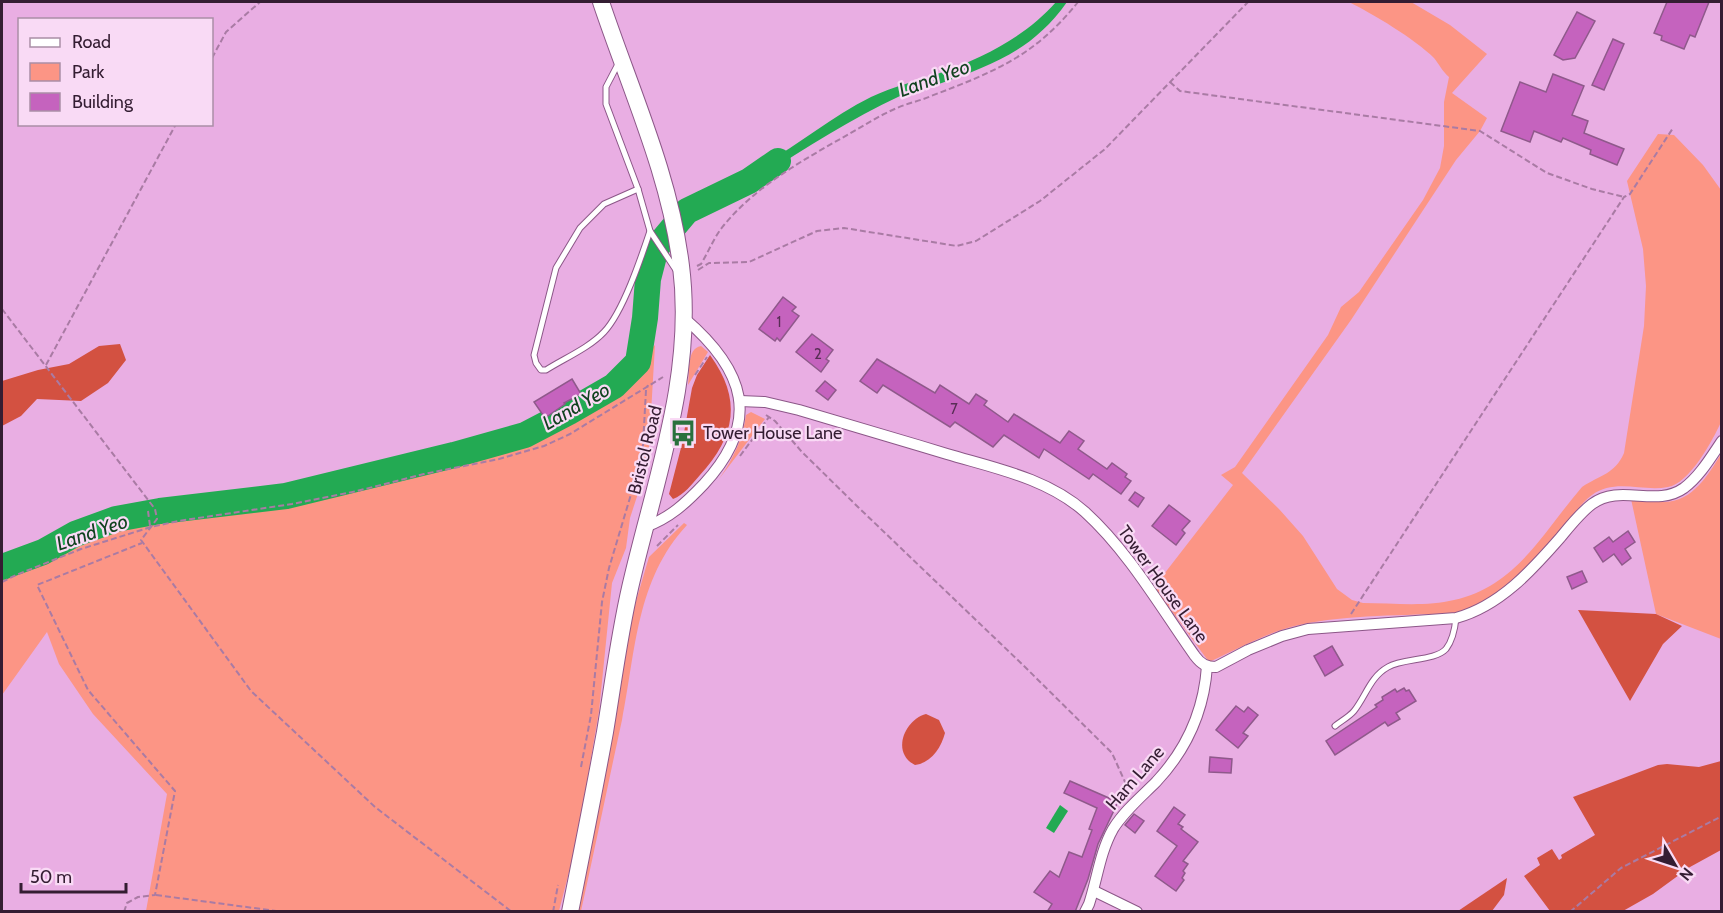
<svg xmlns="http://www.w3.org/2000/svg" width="1723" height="913" font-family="Cabin,sans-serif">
<rect width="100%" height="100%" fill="#e9aee3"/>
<g fill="#fc9585">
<path d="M1349,2H1411L1450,25L1487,54L1452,93L1487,118L1480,131L1456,160L1351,320L1242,473L1279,509L1303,536L1337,589L1352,600L1363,603C1392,603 1426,607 1454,600C1517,586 1543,532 1582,487C1600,475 1615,474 1624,453L1644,326L1646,286L1643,249L1627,181L1658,134L1674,135L1703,165L1721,190V422C1713,440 1689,484 1668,487C1642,492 1615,478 1592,495C1580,504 1571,518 1561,529C1534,562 1500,604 1456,613C1404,616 1349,614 1299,625C1267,632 1238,649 1209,662L1154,587L1233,485L1221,475L1235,467L1328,335L1341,307L1359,292L1423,200L1440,168L1444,146V102L1449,77C1442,71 1439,64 1434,58C1415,39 1373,14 1349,2Z"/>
<path d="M655,345L649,447L645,472L630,518L626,548L612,583L599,711L577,841L559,911H146L167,794L93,714L59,664L47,632L2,695V570L55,551L72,538L96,529L130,520L280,501L370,480L388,474L412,460L509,441L569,411L610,386L636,366Z"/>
<path d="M701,346L708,352L688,385C690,372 686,349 701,346Z"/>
<path d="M751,412L765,419L719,479C733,459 743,439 746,415Z"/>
<path d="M1721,454V639L1656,614L1631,499C1642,500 1654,502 1665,502C1693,501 1708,475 1721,454Z"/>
<path d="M684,523L687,525C636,580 636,650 622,720C608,784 595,848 581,911L578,912L634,608L649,557Z"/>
</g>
<g fill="#d35141">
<path d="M120,344L126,360L108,383L81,401L37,399L21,416L2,426V381L38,370L69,364L99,346Z"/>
<path d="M710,355C742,399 736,436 700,475C692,484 684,495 673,499L669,494L682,444L692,388L697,375Z"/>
<path d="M1578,610L1656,614L1682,626L1663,644L1630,701Z"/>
<path d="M926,714L939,720L945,733C941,748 931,763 915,765C891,753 904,720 926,714Z"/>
<path d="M1721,761V850L1690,867L1653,894L1623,911H1550L1524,876L1540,865L1537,858L1552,849L1559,860L1562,858L1561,855L1595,835L1573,797L1658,765L1667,764L1699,767Z"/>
<path d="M1507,878L1504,895L1492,911H1458Z"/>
</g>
<g fill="#23aa53">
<path d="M1056,2H1067C1033,50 993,65 939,84C926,88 912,90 900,96C847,121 799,152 750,184L746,174C790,152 827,119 871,97C894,86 917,81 940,73C984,57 1025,37 1056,2Z"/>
<path d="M1060,805L1068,811L1054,833L1046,828Z"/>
</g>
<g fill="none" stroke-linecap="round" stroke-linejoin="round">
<path stroke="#23aa53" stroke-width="26" d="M2,567L43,552L75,534L116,519L160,511L286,496L454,455L525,435L569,412L614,386L638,362L645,318L648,279L656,248L687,211L749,181L778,161"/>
</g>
<g fill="#c563be" stroke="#8f598b" stroke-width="1.5">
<path d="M1667,2H1709L1695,37L1690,35L1684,49L1661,40L1662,36L1654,33Z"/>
<path d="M1577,12L1595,21L1575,58L1563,60L1554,55Z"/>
<path d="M1613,39L1624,44L1604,90L1592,85Z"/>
<path d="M1553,74L1584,86L1572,115L1588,121L1584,133L1624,149L1617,165L1590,154L1591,150L1563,138L1561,142L1534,131L1530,142L1501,131L1520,82L1546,92Z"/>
<path d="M783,297L796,307L792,311L799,316L780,341L777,338L775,341L759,329Z"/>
<path d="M812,334L833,350L826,359L829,361L821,372L796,352Z"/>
<path d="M877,359L935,393L940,385L969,404L976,394L987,401L984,405L1008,422L1014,414L1060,443L1069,431L1084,441L1078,449L1107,469L1112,463L1127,474L1125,477L1131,481L1121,494L1093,474L1089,479L1044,449L1039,458L1004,435L993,447L955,422L950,427L883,385L877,393L860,381Z"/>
<path d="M572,379L581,394L564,403L565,404L545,418L534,402Z"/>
<path d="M825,381L836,390L828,400L816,391Z"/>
<path d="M1135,492L1144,498L1138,507L1129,500Z"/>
<path d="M1169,505L1190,521L1182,530L1185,533L1176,545L1152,526Z"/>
<path d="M1628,531L1635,542L1625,549L1631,558L1622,565L1614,554L1603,562L1594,548L1609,537L1613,542Z"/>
<path d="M1582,571L1587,582L1572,589L1567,577Z"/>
<path d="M1332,646L1343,665L1325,676L1314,656Z"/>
<path d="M1404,688L1406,691L1409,690L1416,701L1396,713L1400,719L1388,726L1385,722L1335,755L1326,741L1377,707L1375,705L1383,700L1382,697L1395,689L1397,692Z"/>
<path d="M1236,706L1244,712L1248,707L1258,715L1243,733L1248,736L1238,748L1216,730Z"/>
<path d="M1210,757L1232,759L1231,773L1209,772Z"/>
<path d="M1070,781L1118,802L1098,844L1088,879L1075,912H1047L1052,904L1034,892L1050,871L1059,877L1069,852L1082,857L1092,830L1089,829L1097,808L1064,793Z"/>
<path d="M1174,807L1185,815L1178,824L1183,827L1181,829L1198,842L1183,861L1188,864L1183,871L1185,873L1182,878L1184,880L1176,891L1155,876L1177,846L1157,831Z"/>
<path d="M1134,814L1144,821L1135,833L1125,825Z"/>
</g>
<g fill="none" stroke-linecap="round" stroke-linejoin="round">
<g stroke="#8c5788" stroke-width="7">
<g id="service">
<path d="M618,64L606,87V104L638,189L650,231L676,270"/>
<path d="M638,189L604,204L580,228L556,268L534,355L536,363L541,370H546C565,358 589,348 604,332C623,312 641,258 650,231"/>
<path d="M1335,726C1341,721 1349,717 1354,711C1366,696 1370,677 1388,667C1403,658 1435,661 1446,649C1453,640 1455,628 1456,618"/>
</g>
</g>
<g stroke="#8c5788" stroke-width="12">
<g id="minor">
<path d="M740,401L765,402L799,410C849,425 898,439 947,454C994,468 1047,478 1085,512C1129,552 1161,608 1195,656C1201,664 1206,667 1216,667L1248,650L1282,636L1308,629L1456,618C1500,606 1532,570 1560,538C1570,526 1580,513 1592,504C1620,483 1656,508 1684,488C1700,476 1711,457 1722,441"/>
<path d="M645,527C670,518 686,503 704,484C762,421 745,370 684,318"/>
<path d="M1094,891L1137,912"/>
<path d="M1085,912L1089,904C1097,880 1100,852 1113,829C1124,811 1141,797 1156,782C1187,749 1204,711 1207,666"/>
</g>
</g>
<g stroke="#8c5788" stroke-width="18">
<path id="secondary" d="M570,912C582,852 594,792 605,732C613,684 619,636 630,588C654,482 695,377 681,266C670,175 630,89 601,2"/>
</g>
<g stroke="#a97ba4" stroke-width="2" stroke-dasharray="6 3" stroke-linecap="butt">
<path d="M212,58L226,32L260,2"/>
<path d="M1170,82L1180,91L1480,131L1547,173L1592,189L1624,197"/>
<path d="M697,266L701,264C709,251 714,237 724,225C757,185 805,159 849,134C865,125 880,115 897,108C908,103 920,101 931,96C994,72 1035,56 1078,2"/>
<path d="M698,270L709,263L749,262L817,231L844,228L957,246L976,241L1040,201L1105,149L1248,2"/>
<path d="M2,309L155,509L157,519L141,540L251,691L375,807L512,912"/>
<path d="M46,365L176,124"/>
<path d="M695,375L707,357"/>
<path d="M766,415L775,421L802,452L859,508L1024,666L1112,753L1129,791"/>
<path d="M740,456L769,417"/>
<path d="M148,511L150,526"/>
<path d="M657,546L678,525"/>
<path d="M2,582L16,575L81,549L151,527L178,521L292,504L357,491L424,474L499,459L544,446L570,434L663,377"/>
<path d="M1351,614L1624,197L1630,194L1673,128"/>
<path d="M581,767L591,715L602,602L609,568L638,471L643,445L646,390L648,385"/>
<path d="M156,895L284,912"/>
<path d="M124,912L127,903L138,897L155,895L175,791L88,690L37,585L142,543"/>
<path d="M553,912L558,885"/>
<path d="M1570,912L1621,868L1722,816"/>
</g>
<use href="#service" stroke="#fff" stroke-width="5"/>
<use href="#minor" stroke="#fff" stroke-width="10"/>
<use href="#secondary" stroke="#fff" stroke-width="16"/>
</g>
<defs>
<g id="bus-bare" transform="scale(2.07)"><path d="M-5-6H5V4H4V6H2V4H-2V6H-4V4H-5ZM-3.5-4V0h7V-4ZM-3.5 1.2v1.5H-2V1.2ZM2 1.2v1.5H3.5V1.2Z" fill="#2a713e" stroke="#f9daf5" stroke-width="2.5" paint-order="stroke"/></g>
</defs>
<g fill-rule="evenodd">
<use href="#bus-bare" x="683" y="433"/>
</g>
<g text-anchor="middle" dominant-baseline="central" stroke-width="4.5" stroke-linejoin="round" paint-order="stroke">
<g font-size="15" fill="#582e55">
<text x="779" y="322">1</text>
<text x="818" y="354">2</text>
<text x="954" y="409">7</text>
</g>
<g font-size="18" fill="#341d32" stroke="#f9daf5" text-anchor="start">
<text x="703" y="433">Tower House Lane</text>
</g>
<g font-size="18" fill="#341d32" stroke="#f9daf5">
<text transform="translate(645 450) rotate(-76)">Bristol Road</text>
<text transform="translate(1163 584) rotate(54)">Tower House Lane</text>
<text transform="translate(1135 778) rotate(-49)">Ham Lane</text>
</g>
<g font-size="20" font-style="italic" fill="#10421f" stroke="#f9daf5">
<text transform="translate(934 78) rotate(-20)">Land Yeo</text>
<text transform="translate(576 406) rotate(-30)">Land Yeo</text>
<text transform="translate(92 532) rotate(-19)">Land Yeo</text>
</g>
</g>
<rect width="1723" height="913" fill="none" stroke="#341d32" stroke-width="6"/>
<rect x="18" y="18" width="195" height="108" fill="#f9daf5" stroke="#aa8ea7" stroke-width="1.5"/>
<rect x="30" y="38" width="30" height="9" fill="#ffffff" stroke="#aa8ea7" stroke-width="1.5"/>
<text x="72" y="48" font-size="18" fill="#341d32">Road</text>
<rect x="30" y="63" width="30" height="18" fill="#fc9585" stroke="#aa8ea7" stroke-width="1.5"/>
<text x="72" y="78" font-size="18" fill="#341d32">Park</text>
<rect x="30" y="93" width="30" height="18" fill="#c563be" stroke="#aa8ea7" stroke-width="1.5"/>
<text x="72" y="108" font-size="18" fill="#341d32">Building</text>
<g transform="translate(1675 865) rotate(129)" stroke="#f9daf5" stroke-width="4.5" paint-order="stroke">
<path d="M0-4.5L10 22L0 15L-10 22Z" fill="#341d32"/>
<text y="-9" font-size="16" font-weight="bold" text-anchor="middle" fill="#341d32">N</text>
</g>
<path d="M21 883v9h105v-9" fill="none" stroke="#341d32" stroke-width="3"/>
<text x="30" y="883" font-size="18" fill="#341d32" stroke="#f9daf5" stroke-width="4.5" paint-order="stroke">50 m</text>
</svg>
